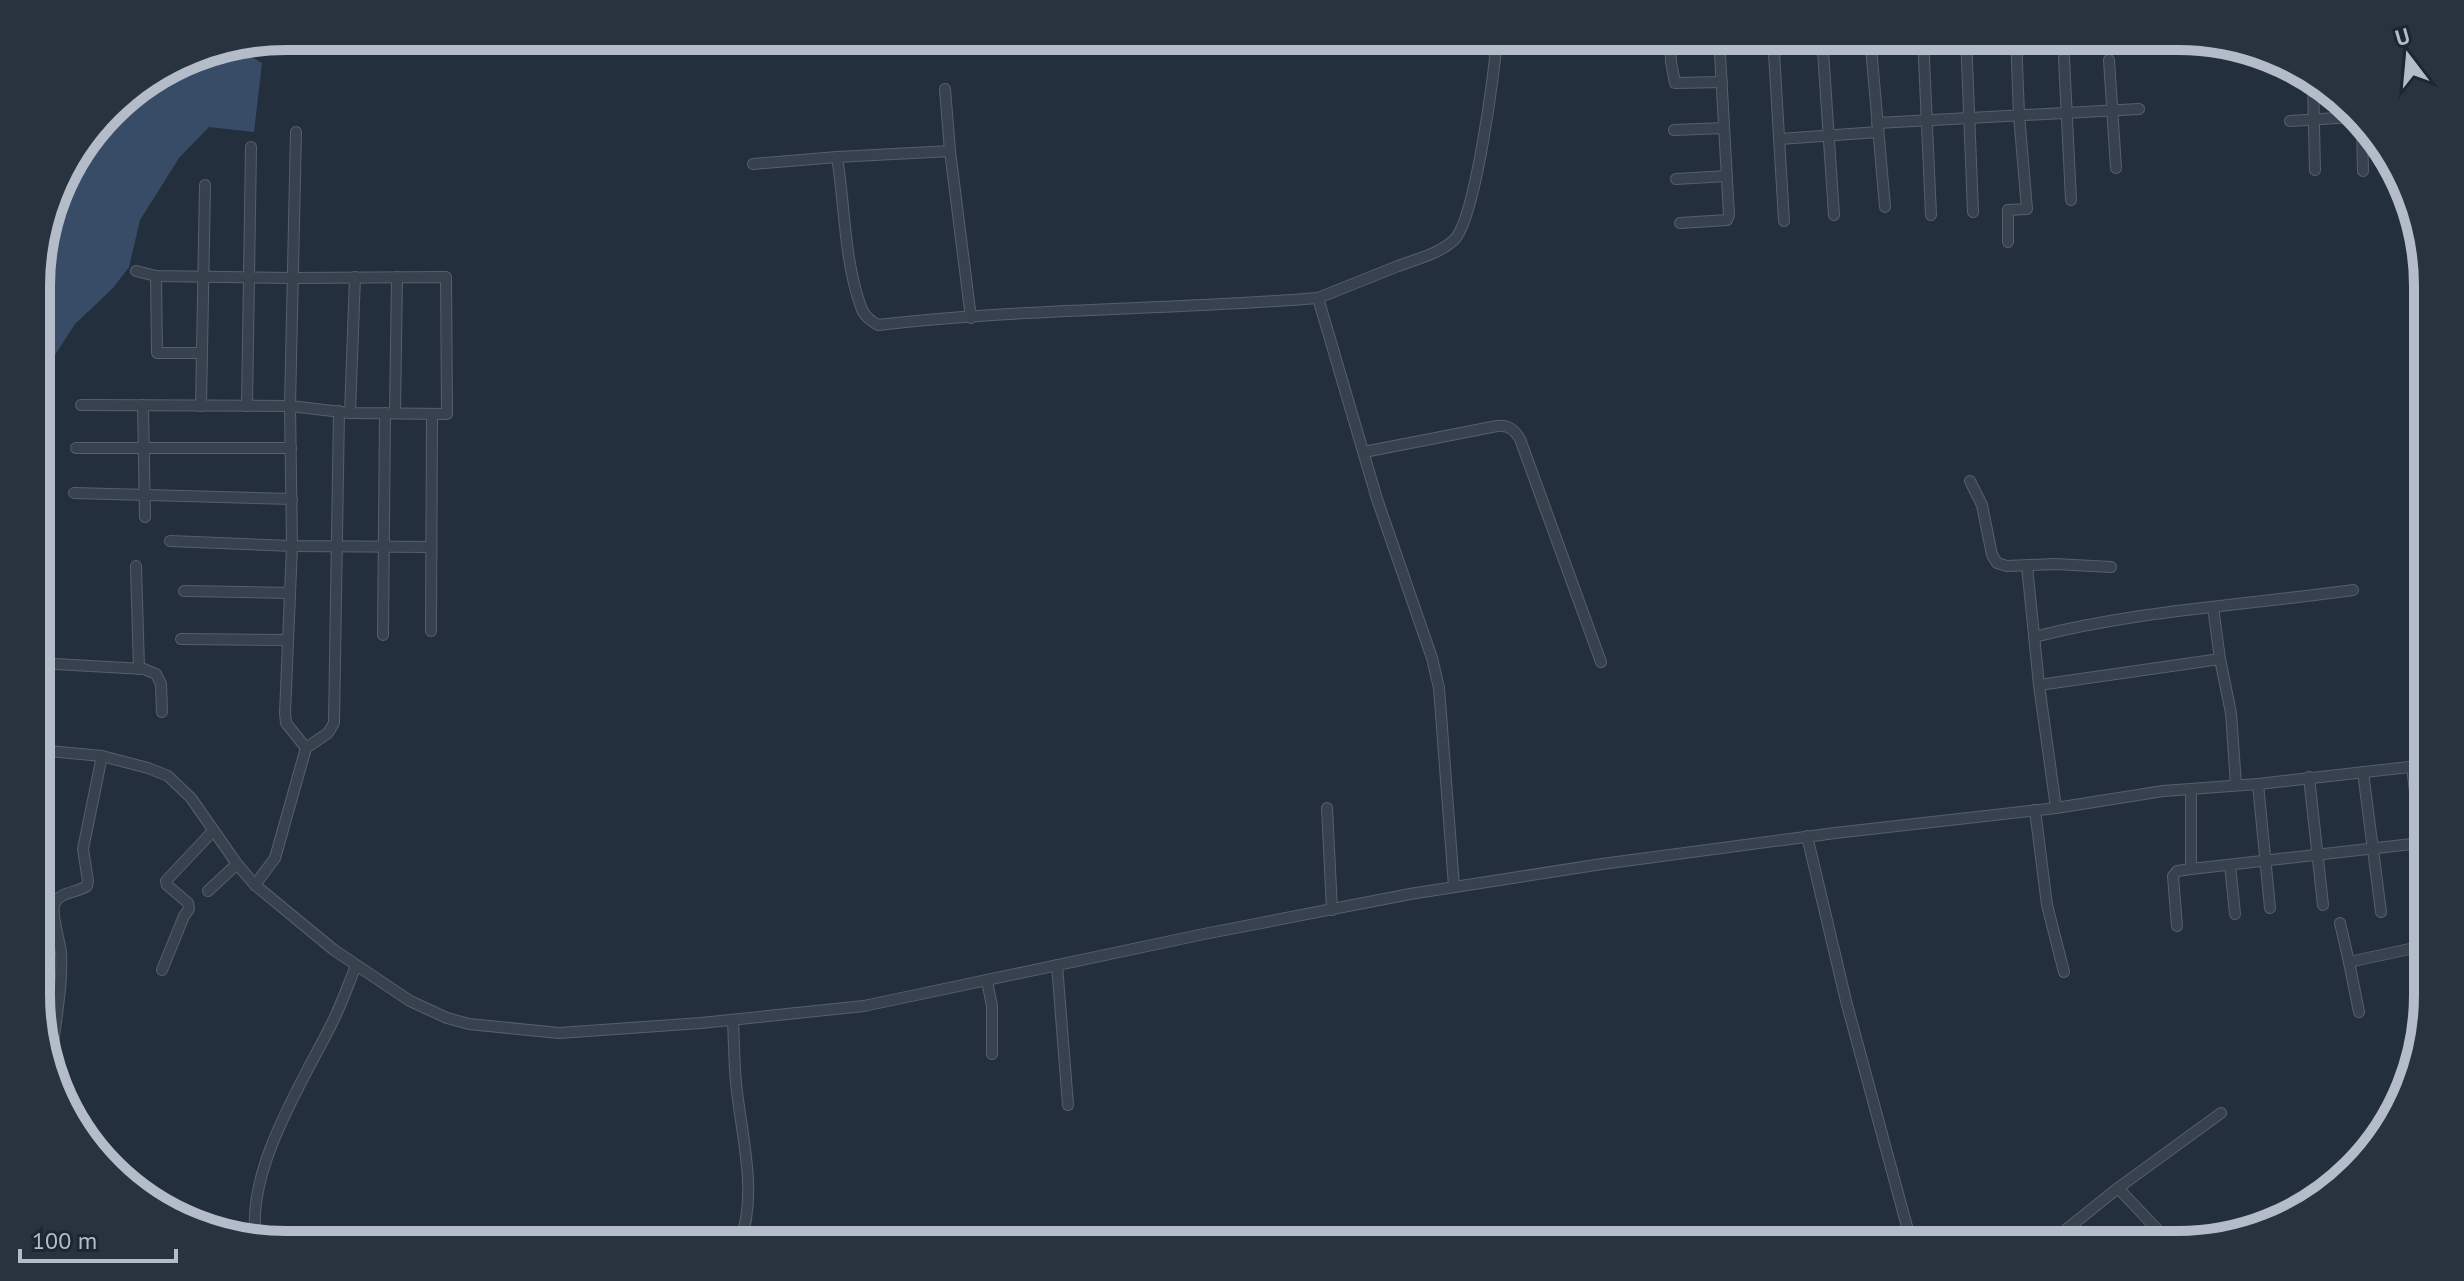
<svg xmlns="http://www.w3.org/2000/svg" width="2464" height="1281" font-family="'PT Sans',sans-serif">
<rect width="100%" height="100%" fill="#242f3e"/>
<path fill="#394c67" d="M231,47L237,48L262,63L254,132L209,127L179,158L140,220L129,267L113,288L75,324L42,375L37,377V269L62,176L121,98L191,55Z"/>
<g fill="none" stroke-linecap="round" stroke-linejoin="round">
<g stroke="#565f6c" stroke-width="12">
<g id="minor">
<path d="M1670,36L1671,62L1675,83L1722,82"/>
<path d="M1773,36L1784,221"/>
<path d="M1822,36L1834,215"/>
<path d="M1870,36L1885,207"/>
<path d="M1923,36L1931,215"/>
<path d="M1966,36L1973,212"/>
<path d="M2063,36L2064,49"/>
<path d="M2064,58L2071,200"/>
<path d="M2109,60L2116,168"/>
<path d="M2313,83L2315,170"/>
<path d="M945,89L950,151L971,318"/>
<path d="M2290,121L2352,117"/>
<path d="M1877,123L2139,109"/>
<path d="M2362,126L2363,171"/>
<path d="M1674,130L1724,128"/>
<path d="M1780,139L1878,132"/>
<path d="M837,157L950,151"/>
<path d="M753,164L837,157C845,206 844,260 861,307C864,316 870,320 878,325C1024,308 1171,310 1318,298"/>
<path d="M1676,179L1727,176"/>
<path d="M1680,223L1727,220L1729,215L1719,36"/>
<path d="M2008,242V210L2027,209L2019,115L2016,36"/>
<path d="M136,271L156,276L292,278L446,277L447,414L350,413L290,406L296,132"/>
<path d="M156,276L157,353H202"/>
<path d="M81,405L290,406L292,546L285,713L286,723L306,748"/>
<path d="M143,405L145,517"/>
<path d="M201,406L205,185"/>
<path d="M247,406L251,147"/>
<path d="M350,413L355,277"/>
<path d="M395,413L397,277"/>
<path d="M76,448H291"/>
<path d="M1364,452L1497,426C1508,425 1514,429 1520,439L1601,662"/>
<path d="M1970,481L1982,505L1992,555L1997,563L2007,566L2055,564L2111,567"/>
<path d="M74,493L292,499"/>
<path d="M44,510L46,663"/>
<path d="M170,541L292,546L431,547"/>
<path d="M136,566L139,669"/>
<path d="M2027,566L2039,685L2056,808"/>
<path d="M184,591L290,593"/>
<path d="M2213,607L2220,659L2231,713L2236,785"/>
<path d="M431,631L432,414"/>
<path d="M383,635L385,413"/>
<path d="M2034,637C2138,610 2247,605 2353,590"/>
<path d="M181,639L287,640"/>
<path d="M37,663L144,669L156,674L161,684L162,712"/>
<path d="M2039,685L2220,659"/>
<path d="M38,750L102,756L148,768L168,776L191,798L237,864L255,885L334,950L410,1001L447,1018L469,1024L559,1033L701,1023L864,1006L1204,934L1410,894L1602,864L1835,833L2056,808L2163,791L2258,784L2427,765"/>
<path d="M2412,766L2421,843L2428,873"/>
<path d="M2363,772L2381,912"/>
<path d="M2309,777L2323,905"/>
<path d="M2258,784L2270,908"/>
<path d="M2191,789V869L2421,843"/>
<path d="M1327,808L1332,910"/>
<path d="M2035,810L2047,905L2064,972"/>
<path d="M1807,836L1846,1001L1912,1245"/>
<path d="M2230,865L2235,914"/>
<path d="M255,885L275,858L306,748L328,733L334,723L339,411"/>
<path d="M1454,886L1439,688L1432,658L1377,499L1318,298C1345,287 1371,277 1398,266C1417,259 1439,254 1454,240C1475,220 1495,71 1497,36"/>
<path d="M208,891L237,864"/>
<path d="M2340,923L2349,962L2428,945"/>
<path d="M2177,926L2173,876L2177,871L2191,869"/>
<path d="M2349,962L2359,1012"/>
<path d="M1057,965L1068,1105"/>
<path d="M162,970L184,916L189,909L188,903L167,885L166,881L213,831"/>
<path d="M987,981L992,1006V1054"/>
<path d="M733,1020C734,1041 734,1062 736,1083C741,1135 759,1194 739,1245"/>
<path d="M52,1054C55,1021 63,986 61,953C60,941 50,913 55,903C61,891 77,893 87,886L88,881L83,849L102,756"/>
<path d="M2118,1188L2171,1244"/>
<path d="M256,1238C246,1172 300,1086 329,1029C340,1009 347,987 356,966"/>
<path d="M2047,1245L2118,1188L2221,1113"/>
</g>
</g>
<use href="#minor" stroke="#38414e" stroke-width="10"/>
</g>
<path d="M0 0H2464V1281H0ZM286 50H2178A236 236 0 0 1 2414 286V995A236 236 0 0 1 2178 1231H286A236 236 0 0 1 50 995V286A236 236 0 0 1 286 50Z" fill="#29323f" fill-rule="evenodd"/>
<path fill="none" stroke="#b4bcc9" stroke-width="10" d="M286 50H2178A236 236 0 0 1 2414 286V995A236 236 0 0 1 2178 1231H286A236 236 0 0 1 50 995V286A236 236 0 0 1 286 50Z"/>
<g transform="translate(2408 56) rotate(344)" stroke="#1d2633" stroke-width="6" paint-order="stroke">
<path d="M0-6L14 30L0 20L-14 30Z" fill="#b4bcc9"/>
<text y="-12" font-size="22" font-weight="bold" text-anchor="middle" fill="#b4bcc9">U</text>
</g>
<path d="M20 1249v12h156v-12" fill="none" stroke="#b4bcc9" stroke-width="4"/>
<text x="32" y="1249" font-size="24" fill="#b4bcc9" stroke="#1d2633" stroke-width="6" paint-order="stroke">100 m</text>
</svg>
